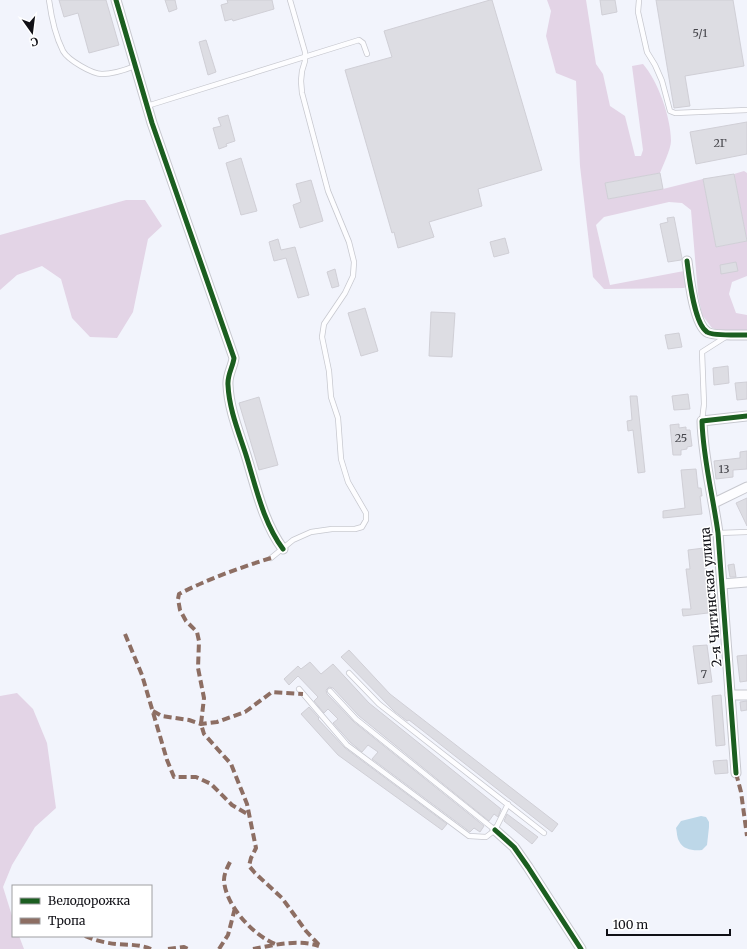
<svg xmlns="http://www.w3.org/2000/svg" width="747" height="949" font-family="Merriweather,serif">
<rect width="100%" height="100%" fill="#f2f4fc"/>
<g fill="#e3d4e6">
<path d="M547,0H586L596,64L603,74L610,106L625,116L635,156H641L643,150L632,66L643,64C658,81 671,118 671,141C671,149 663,165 660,173L605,183L608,199L663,189L703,179L716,247L747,241L734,174L744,171L747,173V276L732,282L729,294L736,313L747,315V332H727L712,328L702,315L698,294L691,210L682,203L669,202L604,217L596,225L610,285L684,271L688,276V286L684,288L604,289L593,277L580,166L576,81L556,73L546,36L551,11Z"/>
<path d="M126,200H145L162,226L148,239L133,312L117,338L90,337L72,318L61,279L42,266L17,275L0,290V235Z"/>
<path d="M17,693L33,709L47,743L56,808L35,827L12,865L3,887L13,919V936H19L24,949H0V696Z"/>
</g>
<path fill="#bdd7e8" d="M701,816L706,817L709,822V827L707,845L702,850C694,851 683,850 679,841C677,838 677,832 676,828L681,821Z"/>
<g fill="#dddde3" stroke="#d0cfd6">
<path d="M59,0H106L119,45L89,53L78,13L64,17Z"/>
<path d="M165,0H175L177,9L169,12Z"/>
<path d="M227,0H272L274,9L233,21L232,19L225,21L221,5L228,3Z"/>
<path d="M490,0H492L542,170L478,189L482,206L429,222L434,237L398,248L394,232L392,233L345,70L392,57L384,31Z"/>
<path d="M600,0H615L617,12L602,15Z"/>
<path d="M656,0H733L744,66L685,76L690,106L674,108Z"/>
<path d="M206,40L216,72L208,75L199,42Z"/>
<path d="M228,115L235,141L226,144L227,146L219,149L213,128L221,126L218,118Z"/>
<path d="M747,122V154L696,164L690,132Z"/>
<path d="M241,158L257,211L241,215L226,163Z"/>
<path d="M660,173L663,189L608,199L605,183Z"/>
<path d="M734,174L747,241L716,247L703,179Z"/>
<path d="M311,180L323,221L300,228L293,205L301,202L296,184Z"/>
<path d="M674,217L682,258L681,260L668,262L660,224L668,222L667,218Z"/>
<path d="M505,238L509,253L494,257L490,242Z"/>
<path d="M278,239L281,250L295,247L309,295L298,298L286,258L274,261L269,242Z"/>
<path d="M736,262L738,271L721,274L720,265Z"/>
<path d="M335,269L339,286L332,288L327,272Z"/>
<path d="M365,308L378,351L361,356L348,313Z"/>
<path d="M431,312L455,313L452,357L429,356Z"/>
<path d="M679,333L682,347L668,349L665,335Z"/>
<path d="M728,366L729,383L714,385L713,368Z"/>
<path d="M747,382V399L737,400L735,383Z"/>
<path d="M688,394L690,409L674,410L672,396Z"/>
<path d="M630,396H637L645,472L638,473L633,430L628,431L627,421L632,420Z"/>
<path d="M259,397L278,465L259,470L239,403Z"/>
<path d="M679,424V428L686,427V430H690L692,446L687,447V449L681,450V455H673L670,425Z"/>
<path d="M747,451V469L733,470V477L716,479L714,461L740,458V452Z"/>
<path d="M696,469L698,488H701L702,496H700L702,514L663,518V511L685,508L681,470Z"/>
<path d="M747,498V526L736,503Z"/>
<path d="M704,548L709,607L715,606L716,612L683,616L682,609H691L686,569H690L688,550Z"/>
<path d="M734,564L736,577H730L728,565Z"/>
<path d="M707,645L712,682L698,684L693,646Z"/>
<path d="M349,650L390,694L558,824L552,832L409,720L407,721L394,711L341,657Z"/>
<path d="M747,655V681L740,682L737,656Z"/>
<path d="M310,662L321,674L333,664L369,703L501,809L498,817L494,814L489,821L359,716L333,688L329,687L326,690L327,694L354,722L484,826L480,832L474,828L470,832L372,759L378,752L368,745L362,752L350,742L333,723L338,719L328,709L324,713L314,701L318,697L298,676L289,685L284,679L298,666L301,669Z"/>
<path d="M721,695L725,745L716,746L712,696Z"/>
<path d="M747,701V710L741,711L740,702Z"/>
<path d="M309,707L319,718L318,719L345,748L447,824L442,830L338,755L301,714Z"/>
<path d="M727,760L728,773L715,774L713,761Z"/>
<path d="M507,814L538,837L532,844L504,821Z"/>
</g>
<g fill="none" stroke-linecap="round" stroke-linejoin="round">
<g stroke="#c7c8cf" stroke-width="6">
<g id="service">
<path d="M49,0C51,15 56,37 63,51C68,60 92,74 102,74C114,74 125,70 135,66"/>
<path d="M639,0L638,12L647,52L655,65L662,81L670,111L675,113L747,110"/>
<path d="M147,106L359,40L363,43L367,54"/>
<path d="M702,421L704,404L702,352L727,336"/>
<path d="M718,533L747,532"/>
<path d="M271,558L293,540L311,532L332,529H355L362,527L366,520V513L348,482L341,459L338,418L331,397L329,371L322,337L324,324L345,293L353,276L354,262L349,242L328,191L302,93L301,81L302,71L305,61V52L290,0"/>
<path d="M349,673L379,704L544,833"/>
<path d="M299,689L347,745L469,836L486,837L495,830L508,804"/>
<path d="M330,691L356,719L495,830"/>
</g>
</g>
<g stroke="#c7c8cf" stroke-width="11">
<g id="minor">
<path d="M116,0L152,123L234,358C233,367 227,375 228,385C229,409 239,433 246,455C256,487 263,522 283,549"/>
<path d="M687,261C689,276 694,324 707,332C713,336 739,335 747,335"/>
<path d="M714,503L747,487"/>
<path d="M722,584L747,582"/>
<path d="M730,695H747"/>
<path d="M736,773L718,533C713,496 703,459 702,421L747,416"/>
<path d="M495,830L514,847L528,867L581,949"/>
</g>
</g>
<use href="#service" stroke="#fdfdff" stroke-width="4.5"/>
<use href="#minor" stroke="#fdfdff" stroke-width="9"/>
<g stroke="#8d6e63" stroke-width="4" stroke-dasharray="8 4" stroke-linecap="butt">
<path d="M271,558C239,568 208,579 179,594L178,599L180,610L186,621L197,632L199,641L198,668L204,698L201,724L204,734L231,764L247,804L256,848L251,858L249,866L255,873L282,898L306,931L321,947"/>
<path d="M125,634L142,675L167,760L174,777H196L211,784L232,805L249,815"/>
<path d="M153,711L162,716L189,720L201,724L217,722L245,712L272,692L303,694"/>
<path d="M736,773L741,792L747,836"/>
<path d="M230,862C227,868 224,874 224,880C225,905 254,937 278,945"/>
<path d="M85,936C94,940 106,943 116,944C128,945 139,944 151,949"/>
<path d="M168,949L184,947L188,949"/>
<path d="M219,949L228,935L235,908"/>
<path d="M253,949C274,945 299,939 319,946"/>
</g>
<g stroke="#fff" stroke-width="8">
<g id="cycleway">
<path d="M116,0L152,123L234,358C233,367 227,375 228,385C229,409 239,433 246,455C256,487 263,522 283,549"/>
<path d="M687,261C689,276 694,324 707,332C713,336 739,335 747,335"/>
<path d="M736,773L718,533C713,496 703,459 702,421L747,416"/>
<path d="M495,830L514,847L528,867L581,949"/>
</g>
</g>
<use href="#cycleway" stroke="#1b5e20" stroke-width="5"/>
</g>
<g text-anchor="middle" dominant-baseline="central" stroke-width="3" stroke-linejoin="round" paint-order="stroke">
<g font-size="11" fill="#46464c">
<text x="700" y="33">5/1</text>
<text x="720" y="143">2Г</text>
<text x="681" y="438">25</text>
<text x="724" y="469">13</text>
<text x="704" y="674">7</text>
</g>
<g font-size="13" fill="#101016" stroke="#fff">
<text transform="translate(711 597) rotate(-95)">2-я Читинская улица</text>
</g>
</g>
<rect x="12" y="885" width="140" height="52" fill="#ffffff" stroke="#9f9fa2"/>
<rect x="20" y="898" width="20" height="6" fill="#1b5e20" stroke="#9f9fa2"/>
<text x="48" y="905" font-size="12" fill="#101016">Велодорожка</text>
<rect x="20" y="918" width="20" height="6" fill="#8d6e63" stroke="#9f9fa2"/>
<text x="48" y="925" font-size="12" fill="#101016">Тропа</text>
<g transform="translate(32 32) rotate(166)" stroke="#ffffff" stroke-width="3" paint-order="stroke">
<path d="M0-3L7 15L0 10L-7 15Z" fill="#101016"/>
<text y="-6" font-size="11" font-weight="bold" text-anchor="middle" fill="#101016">С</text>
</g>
<path d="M607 929v6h123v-6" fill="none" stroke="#101016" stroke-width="2"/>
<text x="613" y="929" font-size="12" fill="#101016" stroke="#ffffff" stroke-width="3" paint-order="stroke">100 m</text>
</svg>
